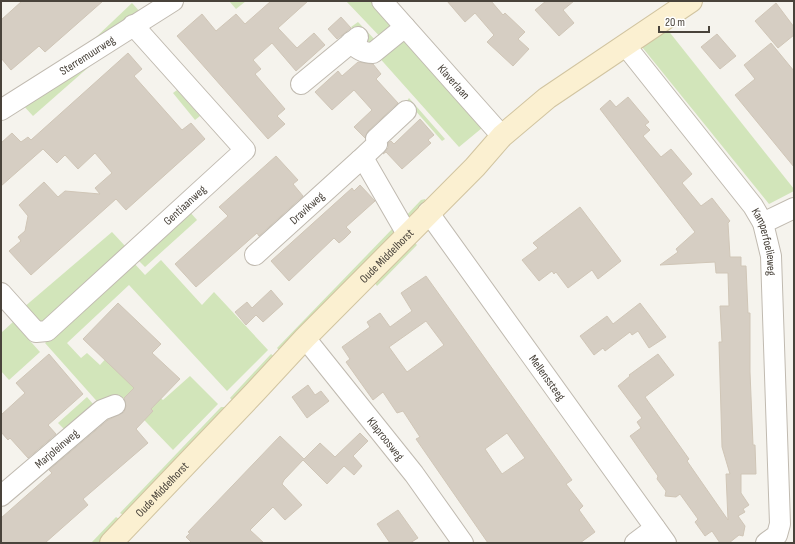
<svg xmlns="http://www.w3.org/2000/svg" width="795" height="544" font-family="'Sofia Sans Condensed',sans-serif">
<rect width="100%" height="100%" fill="#f5f3ed"/>
<g fill="#d2e5ba">
<path d="M229,1H246L236,9Z"/>
<path d="M346,1H372L482,128L459,147L376,54L387,44Z"/>
<path d="M132,3L141,13L92,41Z"/>
<path d="M358,22L379,44L372,50L351,27Z"/>
<path d="M667,29L794,189V191L769,204L642,47Z"/>
<path d="M90,61L91,65L33,116L22,104Z"/>
<path d="M177,90L200,116L195,120L173,93Z"/>
<path d="M409,98L445,139L442,141L407,101Z"/>
<path d="M425,199L427,205L410,221L404,218L421,200Z"/>
<path d="M189,211L197,220L145,267L137,259Z"/>
<path d="M396,225L401,231L282,353L277,348Z"/>
<path d="M112,232L126,247L49,319L39,324L23,308Z"/>
<path d="M412,240L417,245L377,286L372,279Z"/>
<path d="M161,260L202,305L214,292L268,350L227,391L129,285L67,343L81,358L87,353L100,365L109,355L163,400L190,376L218,404L173,450L123,398L102,407L45,343L133,262L145,275Z"/>
<path d="M13,322L40,352L9,380L1,371V333Z"/>
<path d="M271,354L276,358L234,402L230,398Z"/>
<path d="M87,397L93,404L64,429L58,423Z"/>
<path d="M221,407H226L125,516L120,513Z"/>
<path d="M116,517L122,521L101,543H91Z"/>
</g>
<g fill="#d6cec3" stroke="#d0c6b7" fill-rule="evenodd">
<path d="M22,1H103L45,52L39,46L11,70L1,58V20Z"/>
<path d="M271,1H308L278,28L297,48L314,33L325,45L296,71L272,43L253,60L261,69L255,74L285,109L277,116L285,124L268,139L177,36L202,14L216,31L236,14L245,24Z"/>
<path d="M447,1H491L503,15L505,13L525,32L518,39L529,49L513,66L487,42L494,35L475,13L465,22Z"/>
<path d="M546,1H574L563,10L574,23L559,36L535,10Z"/>
<path d="M776,3L794,27V35L778,48L755,21Z"/>
<path d="M341,17L351,28L337,39L328,29Z"/>
<path d="M717,34L736,56L720,69L701,47Z"/>
<path d="M771,43L794,71V167L735,95L755,79L744,65Z"/>
<path d="M128,53L142,69L134,76L182,130L191,123L205,139L126,210L116,199L31,275L9,251L21,241L18,237L25,231L28,216L19,205L44,182L58,197L65,191L100,194L95,188L112,173L95,153L78,169L65,155L57,163L43,149L1,186V143L12,133L21,142L28,137L31,140Z"/>
<path d="M358,62L373,64L381,74L376,79L398,103L368,131L365,138L354,127L372,110L354,90L332,110L315,92L338,71L342,76Z"/>
<path d="M628,97L649,122L645,125L650,130L643,136L661,157L671,149L692,174L682,183L701,206L712,198L730,221L728,223L730,257H741V266H746L748,313H750V372L753,445H755L756,474H741V493L749,505L743,509L745,512L738,516L745,526L743,536L739,535L729,543H720L712,531L705,536L695,522L698,519L680,494L676,497L665,496L666,491L657,479L658,476L630,436L641,428L637,422L642,418L618,386L630,376L629,375L658,354L674,375L645,397L689,459L687,461L728,520L726,474H730L722,447L719,342H722L720,306H729L728,273H716L715,262L660,265L678,252L676,249L695,232L600,109L610,100L616,107Z"/>
<path d="M420,119L434,135L428,140L431,143L402,169L386,152L383,154L388,148V143L391,141L394,144Z"/>
<path d="M276,156L298,180L293,184L303,196L259,236L257,233L196,287L175,264L228,216L219,207Z"/>
<path d="M360,185L375,201L346,227L351,232L345,238L339,243L334,238L289,281L271,261L352,188L354,191Z"/>
<path d="M580,207L621,261L598,279L592,270L568,288L556,272L554,274L552,271L539,281L522,260L538,248L533,243Z"/>
<path d="M426,276L572,480L566,484L583,506L579,510L595,532L580,543H488L416,439L420,437L403,411L397,413L383,392L373,400L346,362L350,359L342,347L370,327L367,322L380,313L390,327L412,311L401,293ZM426,321L444,345L407,372L389,347ZM507,433L525,458L502,474L485,449Z"/>
<path d="M271,290L283,304L263,322L256,315L246,325L235,312L247,302L252,308Z"/>
<path d="M118,303L161,344L152,353L180,379L151,409L153,411L136,429L148,443L83,499L88,505L45,543H1V518L52,473L49,470L108,420L124,412L126,406L124,398L134,388L83,339Z"/>
<path d="M640,303L666,337L649,348L638,331L632,335L630,332L605,351L603,348L594,355L580,336L607,316L613,324Z"/>
<path d="M49,354L83,394L48,425L56,434L28,458L10,438L8,440L1,432V415L25,393L16,383Z"/>
<path d="M308,385L315,395L321,391L329,401L307,418L292,397Z"/>
<path d="M360,433L368,441L353,456L362,466L354,475L344,466L327,484L303,460L284,480L282,484L302,505L285,520L273,507L250,530L264,543H192L186,537L190,533L188,532L280,436L304,459L320,443L335,457Z"/>
<path d="M398,510L418,538L410,543H390L377,524Z"/>
</g>
<g fill="none" stroke-linecap="round" stroke-linejoin="round">
<g stroke="#c0bab0" stroke-width="22">
<g id="street">
<path id="s1" d="M382,1L502,136"/>
<path d="M351,42C357,50 363,53 373,53L405,27"/>
<path id="s2" d="M625,45L753,206L763,223L771,256L780,524L777,535L766,543"/>
<path d="M301,84L358,37"/>
<path id="s3" d="M1,110L173,1"/>
<path d="M360,160L377,144L376,139L406,111"/>
<path id="s4" d="M428,212L666,543"/>
<path d="M763,223L794,208"/>
<path id="s5" d="M255,255L360,160L366,163L407,234"/>
<path id="s6" d="M1,293L36,332L47,331L245,150L133,25"/>
<path id="s7" d="M305,338L414,474L463,543"/>
<path id="s8" d="M1,496L102,410L115,405"/>
<path d="M635,543L655,528"/>
</g>
</g>
<g stroke="#d1c4a0" stroke-width="24">
<g id="secondary">
<path id="s9" d="M111,543L256,391L305,338L475,167L502,136L547,98L691,1"/>
</g>
</g>
<use href="#street" stroke="#fff" stroke-width="20"/>
<use href="#secondary" stroke="#fbf0d1" stroke-width="22"/>
</g>
<g text-anchor="middle" dominant-baseline="central" stroke-width="3" stroke-linejoin="round" paint-order="stroke">
<g font-size="12" fill="#49433b" stroke="#fff">
<text stroke="none"><textPath href="#s3" startOffset="102">Sterremuurweg</textPath></text>
<text stroke="none"><textPath href="#s1" startOffset="108">Klaverlaan</textPath></text>
<text stroke="none"><textPath href="#s6" startOffset="250">Gentiaanweg</textPath></text>
<text stroke="none"><textPath href="#s5" startOffset="70">Dravikweg</textPath></text>
<text stroke="none"><textPath href="#s2" startOffset="244">Kamperfoelieweg</textPath></text>
<text stroke="none"><textPath href="#s9" startOffset="398">Oude Middelhorst</textPath></text>
<text stroke="none"><textPath href="#s4" startOffset="204">Mellenssteeg</textPath></text>
<text stroke="none"><textPath href="#s7" startOffset="129">Klaproosweg</textPath></text>
<text stroke="none"><textPath href="#s8" startOffset="73">Marjoleinweg</textPath></text>
<text stroke="none"><textPath href="#s9" startOffset="74">Oude Middelhorst</textPath></text>
</g>
</g>
<rect width="795" height="544" fill="none" stroke="#49433b" stroke-width="4"/>
<path d="M659 26v6h50v-6" fill="none" stroke="#49433b" stroke-width="2"/>
<text x="665" y="26" font-size="12" fill="#49433b" stroke="#ffffff" stroke-width="3" paint-order="stroke">20 m</text>
</svg>
